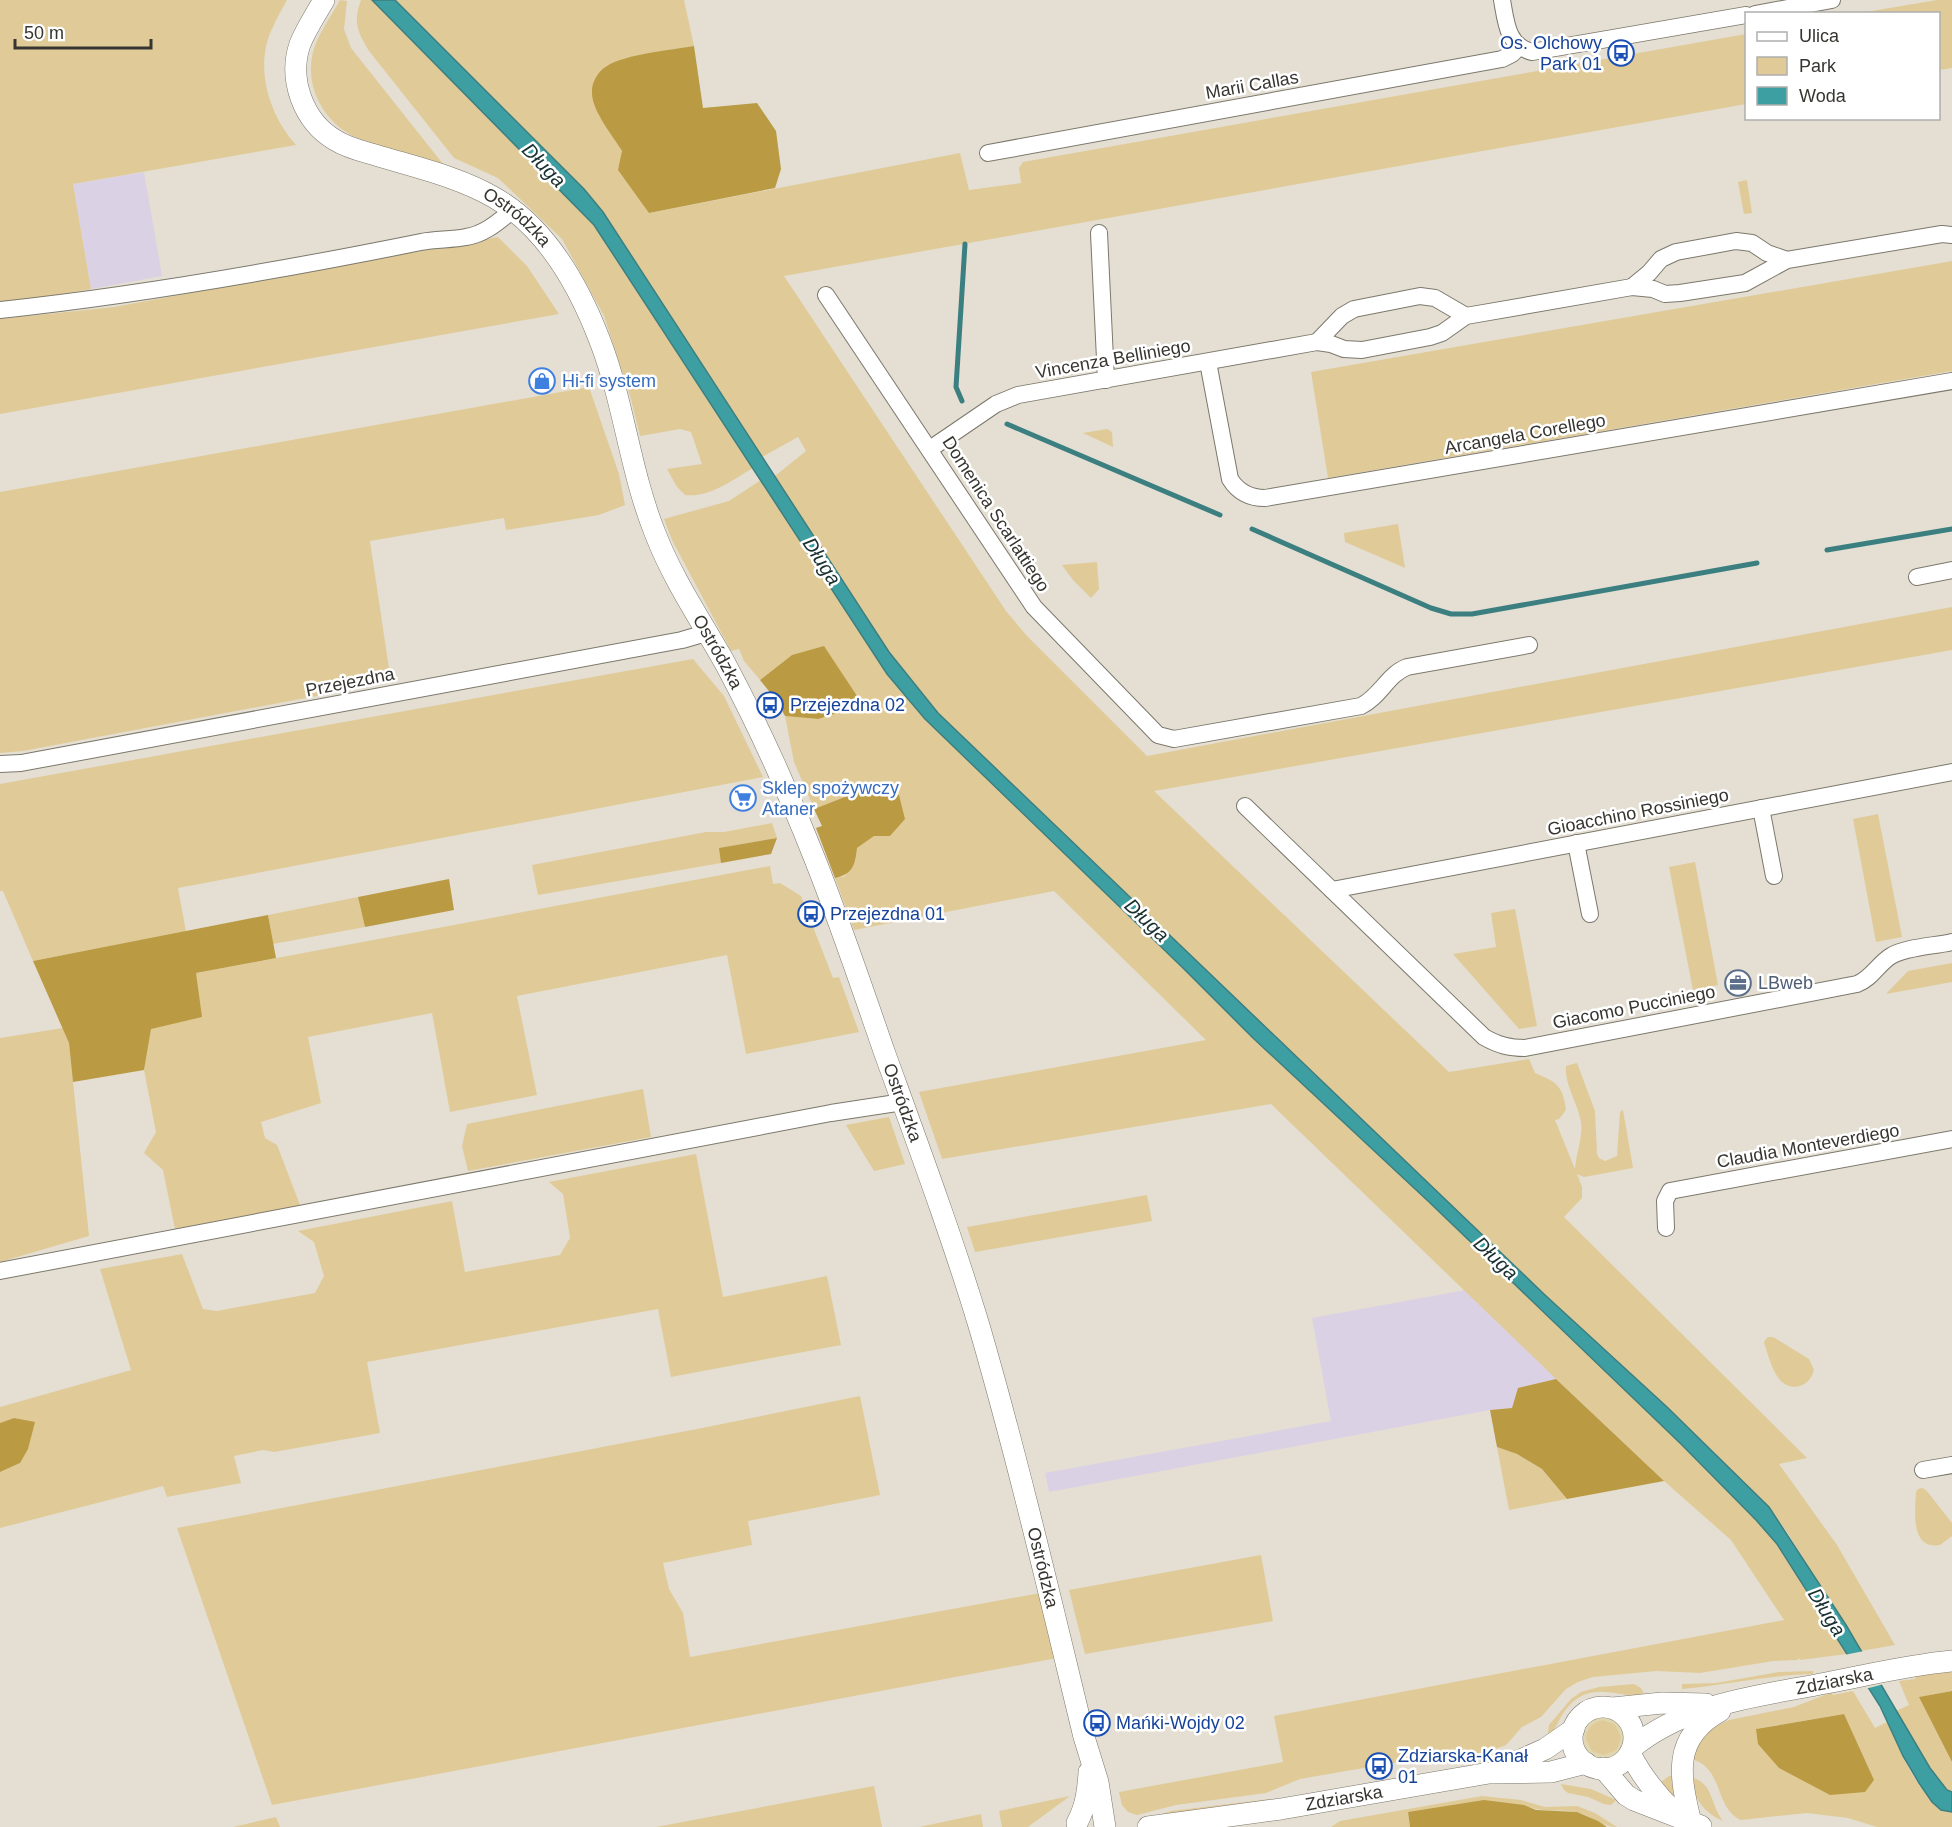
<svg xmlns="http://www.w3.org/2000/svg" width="1952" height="1827" font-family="Helvetica,sans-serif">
<rect width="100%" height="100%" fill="#e4dfd2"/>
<g fill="#dbd1e5">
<path d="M144,172L162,276L91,289L73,184Z"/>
<path d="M1466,1290L1556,1379L1518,1388L1512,1408L1490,1410L1049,1492L1045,1473L1331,1421L1312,1318Z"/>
</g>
<g fill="#e0cb98" fill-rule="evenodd">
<path d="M0,0H287C282,9 276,19 272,29C254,67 269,115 296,145L73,184L91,289L0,305Z"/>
<path d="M340,0L347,1L344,29L351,48L443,164C415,155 382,148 355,137C325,123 306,89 312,57C315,38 331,17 340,0Z"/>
<path d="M361,0H372L594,225L753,468C732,480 710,498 685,495L677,487L667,469L702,464L691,432L680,429L640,436L631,399L604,316L562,239L498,178L454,158L369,51C357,31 353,22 361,0Z"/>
<path d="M396,0H684L694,46L631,57L599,115L622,151L649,213L960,153L969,190L1021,183L1019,168L1023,162L1746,34V104L784,276L1006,611L1027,636L1147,756L1952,607V650L1154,791L1449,1072L1529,1059L1535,1073C1557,1082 1563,1086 1566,1110L1559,1119L1555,1120L1575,1169C1576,1154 1583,1137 1581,1122C1578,1103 1564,1085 1566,1066L1577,1063L1595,1111L1597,1154L1599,1158L1605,1161L1617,1156L1620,1112L1623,1110L1633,1168L1584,1177L1577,1174L1582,1187V1198L1564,1217L1807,1458L1779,1464L1837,1545L1895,1645L1861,1651L1787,1532L1768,1507L1667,1407L1545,1295L938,713L889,652L775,476L806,451L798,437L762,457L603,212L584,189Z"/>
<path d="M1937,0H1952V68L1939,70L1938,14L1860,13Z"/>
<path d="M1747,180L1752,213L1744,214L1738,182Z"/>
<path d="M498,237L527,266L559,314L0,414V319L114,307Z"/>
<path d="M1952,261V371L1328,478L1311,372Z"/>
<path d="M589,387L619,474L625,505L599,515L506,530L504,518L370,541L391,682L23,751L0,753V492Z"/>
<path d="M1107,429L1112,432L1113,447L1083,433Z"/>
<path d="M761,480L887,674L925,719L1183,968L1253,1038L1428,1201L1681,1444L1756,1520L1777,1544L1847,1654L1800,1660L1799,1658L1797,1660L1773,1661L1700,1673L1656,1671L1593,1677L1578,1682L1566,1689L1541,1717L1522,1727L1506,1745L1490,1751L1449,1759L1410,1760L1300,1779L1266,1793L1176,1805L1137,1815L1128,1812L1122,1805L1119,1792L1283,1762L1274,1716L1784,1620L1731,1540L1664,1481L1556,1379L1271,1104L942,1159L919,1092L1206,1040L1054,891L854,930L835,878L845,876L857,848L874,836L860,791L814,809L794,762L785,716L818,719L792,655L760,680L744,661L739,649L731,651L672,540L664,519L729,501Z"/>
<path d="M1398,524L1405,568L1345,542L1344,533Z"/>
<path d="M1097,562L1099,589L1091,598L1073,580L1062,565Z"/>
<path d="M693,659L724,696L763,777L178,888L186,932L33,961L3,891H0V784Z"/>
<path d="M1878,814L1902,937L1876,942L1853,819Z"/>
<path d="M772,823L777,838L720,848L721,863L538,895L532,865L706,832H724Z"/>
<path d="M1695,862L1718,985L1693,990L1669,867Z"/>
<path d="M770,866L773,884L780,883L801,896L833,978L839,977L859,1032L746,1054L727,955L517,996L537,1095L450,1112L432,1013L308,1037L321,1103L261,1122L265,1138L277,1145L300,1205L175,1229L163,1170L144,1153L156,1132L144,1070L150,1029L196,973Z"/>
<path d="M358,897L365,927L273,944L268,915Z"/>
<path d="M1515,909L1537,1026L1519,1029L1453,954L1496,947L1491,913Z"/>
<path d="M1952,963V982L1886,994L1908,971Z"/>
<path d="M63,1028L69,1043L89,1236L0,1262V1038Z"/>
<path d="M643,1089L651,1137L468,1171L462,1146L467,1124Z"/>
<path d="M889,1117L905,1164L874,1171L846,1125Z"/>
<path d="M696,1154L723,1297L827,1276L841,1345L671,1377L658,1309L367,1362L380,1433L274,1452L263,1450L234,1456L241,1483L167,1497L163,1486L0,1528V1472L20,1463L34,1423L14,1418L0,1423V1407L131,1370L100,1269L182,1254L203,1309L217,1311L315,1293L324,1276L314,1242L298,1231L452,1201L465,1272L560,1255L570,1238L563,1194L549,1182Z"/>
<path d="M1147,1195L1152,1221L975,1252L967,1227Z"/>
<path d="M1768,1337H1773L1809,1359L1814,1370C1809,1389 1788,1393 1777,1376C1771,1367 1768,1354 1764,1343L1765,1340Z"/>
<path d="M860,1396L880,1495L748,1521L752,1545L663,1563L669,1589L683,1613L690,1657L1040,1593L1057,1658L272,1805L177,1528L697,1429Z"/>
<path d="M1497,1447L1517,1454L1542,1469L1567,1499L1509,1510Z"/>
<path d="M1922,1488L1926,1490L1952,1523V1536L1940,1545C1910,1550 1915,1511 1916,1492L1918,1489Z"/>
<path d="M1261,1555L1273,1621L1085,1654L1069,1590Z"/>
<path d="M1952,1670V1691L1920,1697L1952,1762V1792C1934,1785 1907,1729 1896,1711L1909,1705L1899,1681L1915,1679V1675Z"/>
<path d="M1813,1671V1674C1769,1675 1726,1685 1682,1689V1684L1716,1683L1779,1672Z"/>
<path d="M1634,1684L1641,1688L1645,1696C1615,1697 1591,1680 1567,1708C1560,1716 1557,1727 1550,1736L1548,1733L1549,1725L1571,1699L1581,1692L1599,1687Z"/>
<path d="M1853,1691L1875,1728L1887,1722C1899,1749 1921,1805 1952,1812V1827H1877L1848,1818L1807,1813L1741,1820C1714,1808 1724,1767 1691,1759L1702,1737L1716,1726L1729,1720L1794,1707L1832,1692L1833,1695ZM1843,1714L1853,1737L1756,1729Z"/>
<circle cx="1603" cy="1738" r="18"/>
<path d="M1669,1776H1673L1675,1799L1657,1785Z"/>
<path d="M1689,1777C1714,1781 1710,1805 1723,1821C1703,1812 1694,1798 1689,1777Z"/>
<path d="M1561,1784L1591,1789L1616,1800L1611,1805L1604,1804L1588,1797L1568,1793L1564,1790Z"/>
<path d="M874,1786L882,1827H656Z"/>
<path d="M1070,1796L1028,1827H1002L999,1811Z"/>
<path d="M1482,1796L1521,1800L1545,1807L1577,1806L1595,1813L1617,1827C1601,1827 1591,1815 1576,1812C1557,1808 1543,1814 1524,1805L1408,1812L1410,1827H1331L1340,1821Z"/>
<path d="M1270,1799L1263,1801L1150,1818L1171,1811Z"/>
<path d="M981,1814L983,1827H919Z"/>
<path d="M276,1817L280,1827H233Z"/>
</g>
<g fill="#ba9a43">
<path d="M694,46L703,108L757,103L776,131L781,169L775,188L649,213L618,170L622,151C613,136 592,111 592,93C591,83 598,71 607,66C626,54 671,50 694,46Z"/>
<path d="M824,646L863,705L818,719L785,716L777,701L760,680L792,655Z"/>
<path d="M860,791L899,795L905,819L890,836H874L857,848C855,865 853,874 835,878L816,828L822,826L814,809Z"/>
<path d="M777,838L771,854L721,863L719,848Z"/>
<path d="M449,879L454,910L365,927L358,897Z"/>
<path d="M268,915L276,958L196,973L202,1017L151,1029L144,1070L73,1082L69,1043L33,961Z"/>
<path d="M1556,1379L1664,1481L1567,1499L1542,1469L1517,1454L1497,1447L1490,1410L1512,1408L1518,1388Z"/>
<path d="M14,1418L35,1422L28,1449L20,1463L0,1472V1423Z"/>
<path d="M1952,1691V1762L1919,1697Z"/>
<path d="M1844,1714L1874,1780L1865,1792L1830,1795L1779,1768L1758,1744L1756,1729Z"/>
<path d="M1484,1800L1524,1805L1536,1810L1577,1812L1598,1821L1607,1827H1410L1408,1812Z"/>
</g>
<path fill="#e0d6b1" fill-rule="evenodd" d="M1602,1713C1621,1715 1633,1730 1624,1748C1603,1791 1548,1727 1602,1713ZM1602,1720L1615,1724L1621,1737L1617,1750L1604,1755L1592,1751L1586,1739C1587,1728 1592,1723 1602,1720Z"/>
<path fill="#3e9fa3" stroke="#3c7f80" stroke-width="1.5" d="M372,0H395L584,189L603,212L889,652L938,713L1545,1295L1667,1407L1769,1507L1846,1625L1930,1768L1947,1790L1952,1792V1812L1941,1810L1932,1802L1919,1783L1903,1756L1880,1706L1777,1544L1756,1520L1681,1444L1428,1201L1253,1038L1183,968L925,719L887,674L594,225Z"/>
<path fill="#e4dfd2" d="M1864,1651L1884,1684L1865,1689L1844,1655Z"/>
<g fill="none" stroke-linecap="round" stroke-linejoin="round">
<g stroke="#3c7f80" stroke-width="5">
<path d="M962,401L956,387L965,244"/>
<path d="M1007,424L1220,515"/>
<path d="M1252,529L1431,608L1451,614H1472L1757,563"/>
<path d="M1827,550L1952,529"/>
</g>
<g stroke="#7c786c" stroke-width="18">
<g id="minor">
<path d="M1502,0C1506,22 1507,46 1532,52L1746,15"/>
<path d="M1755,14L1832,0"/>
<path d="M988,153L1502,59L1512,54L1519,47"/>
<path d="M1099,233L1106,380"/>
<path d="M1632,287L1649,273L1661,259L1676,252L1736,241L1752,243L1767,253L1787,260"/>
<path d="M826,295L1034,607L1158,735L1174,739L1361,706C1381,696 1387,675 1407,667L1529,645"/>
<path d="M0,310C141,295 282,270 421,242C436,239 452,240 466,237C485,234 498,222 513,210"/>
<path d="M1317,342L1342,316L1354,309L1420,296L1435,298L1466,316"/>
<path d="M1208,362L1230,479C1238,492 1250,498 1265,498L1952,381"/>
<path d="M930,449L996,404L1018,395L1317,342L1331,344L1344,349L1362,350L1430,337L1442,333L1466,316L1632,287L1653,289L1665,294L1680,293L1745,283L1787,260L1942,234L1952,235"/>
<path d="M1917,577L1952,570"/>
<path d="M0,764L21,763L682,640L706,633"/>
<path d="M1245,806L1484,1037C1498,1045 1509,1048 1525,1048L1857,984C1871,979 1878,964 1891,956C1905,947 1935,946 1952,942"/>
<path d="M1761,808L1774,876"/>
<path d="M1576,843L1590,914"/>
<path d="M1332,890L1952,772"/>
<path d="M1666,1228L1665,1201L1670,1191L1952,1139"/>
<path d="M0,1271L831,1113L903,1102"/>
<path d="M1923,1470L1952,1465"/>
</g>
</g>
<g stroke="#7c786c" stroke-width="22">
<g id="tertiary">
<path id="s1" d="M324,0C316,14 306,29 300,44C288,79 303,121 335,140C349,149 366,152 382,157C419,168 461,178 495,198C547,228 579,286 600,341C624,403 630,471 655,533C673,580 702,622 726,665C759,727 788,791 814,857C840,922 862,988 885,1054C918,1145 952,1236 980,1329C1019,1464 1051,1601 1084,1737L1098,1782L1105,1827"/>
<circle cx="1603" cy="1738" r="31"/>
<path d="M1613,1708L1662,1703L1706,1704"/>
<path id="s2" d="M1633,1747C1687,1703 1760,1696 1826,1683C1868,1675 1909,1665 1952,1661"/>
<path d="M1630,1753C1641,1776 1656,1794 1674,1812"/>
<path d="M1603,1768L1626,1795L1634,1800L1701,1826"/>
<path d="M1498,1770L1545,1749L1574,1729"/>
<path d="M1077,1823C1086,1806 1088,1790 1089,1772"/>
<path d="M1691,1823C1680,1777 1671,1738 1720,1711"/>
<path id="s3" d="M1148,1827L1281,1809L1489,1773L1551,1772L1586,1763"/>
</g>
</g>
<use href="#minor" stroke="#fff" stroke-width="16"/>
<use href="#tertiary" stroke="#fff" stroke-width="21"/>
</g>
<defs>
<g id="bus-ring" transform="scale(1.35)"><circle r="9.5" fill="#fff" stroke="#1a4fb4" stroke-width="1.5"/><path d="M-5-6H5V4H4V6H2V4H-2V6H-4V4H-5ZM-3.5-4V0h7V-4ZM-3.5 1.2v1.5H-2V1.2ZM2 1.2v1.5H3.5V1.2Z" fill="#1a4fb4"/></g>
<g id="shop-ring" transform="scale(1.35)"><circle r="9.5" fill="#fff" stroke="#3f7fe0" stroke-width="1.5"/><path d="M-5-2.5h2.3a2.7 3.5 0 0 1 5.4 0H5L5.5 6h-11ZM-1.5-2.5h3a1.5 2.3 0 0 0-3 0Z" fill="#3f7fe0"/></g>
<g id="supermarket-ring" transform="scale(1.35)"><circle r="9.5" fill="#fff" stroke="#3f7fe0" stroke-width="1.5"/><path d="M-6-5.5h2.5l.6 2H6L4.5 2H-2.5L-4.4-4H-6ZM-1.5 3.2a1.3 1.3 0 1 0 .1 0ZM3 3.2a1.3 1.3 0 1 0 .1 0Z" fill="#3f7fe0"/></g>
<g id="office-ring" transform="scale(1.35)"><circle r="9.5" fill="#fff" stroke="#5c6f8a" stroke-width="1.5"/><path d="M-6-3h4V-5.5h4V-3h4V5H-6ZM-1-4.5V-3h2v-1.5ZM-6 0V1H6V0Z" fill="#5c6f8a"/></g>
</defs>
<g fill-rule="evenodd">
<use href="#bus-ring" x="1621" y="53"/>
<use href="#shop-ring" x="542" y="381"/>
<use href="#bus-ring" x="770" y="705"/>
<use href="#supermarket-ring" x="743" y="798"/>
<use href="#bus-ring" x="811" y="914"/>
<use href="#office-ring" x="1738" y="983"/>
<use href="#bus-ring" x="1097" y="1723"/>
<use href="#bus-ring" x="1379" y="1766"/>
</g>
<g text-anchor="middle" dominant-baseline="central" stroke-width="5" stroke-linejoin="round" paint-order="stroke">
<g font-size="18" fill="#164399" stroke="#fff" text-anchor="start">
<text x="1602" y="43" text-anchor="end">Os. Olchowy<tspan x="1602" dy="21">Park 01</tspan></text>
<text x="790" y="705">Przejezdna 02</text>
<text x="830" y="914">Przejezdna 01</text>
<text x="1116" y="1723">Mańki-Wojdy 02</text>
<text x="1398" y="1756">Zdziarska-Kanał<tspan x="1398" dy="21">01</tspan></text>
</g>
<g font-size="18" fill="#373530" stroke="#fff">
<text transform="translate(1252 85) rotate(-10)">Marii Callas</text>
<text stroke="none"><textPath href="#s1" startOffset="360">Ostródzka</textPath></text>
<text transform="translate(1113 359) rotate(-10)">Vincenza Belliniego</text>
<text transform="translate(1525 434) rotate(-10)">Arcangela Corellego</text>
<text transform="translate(996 514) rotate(57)">Domenica Scarlattiego</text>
<text stroke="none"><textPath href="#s1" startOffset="846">Ostródzka</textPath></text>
<text transform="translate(350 682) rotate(-11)">Przejezdna</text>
<text transform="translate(1638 812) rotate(-11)">Gioacchino Rossiniego</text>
<text transform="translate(1634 1007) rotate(-11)">Giacomo Pucciniego</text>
<text stroke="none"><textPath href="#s1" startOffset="1334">Ostródzka</textPath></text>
<text transform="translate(1808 1146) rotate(-10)">Claudia Monteverdiego</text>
<text stroke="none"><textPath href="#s1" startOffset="1820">Ostródzka</textPath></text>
<text stroke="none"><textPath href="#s2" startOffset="214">Zdziarska</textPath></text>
<text stroke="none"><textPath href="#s3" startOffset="198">Zdziarska</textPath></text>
</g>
<g font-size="18" fill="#366cbe" stroke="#fff" text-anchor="start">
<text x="562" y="381">Hi-fi system</text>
<text x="762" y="788">Sklep spożywczy<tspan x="762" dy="21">Ataner</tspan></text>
</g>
<g font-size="18" fill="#4e5e75" stroke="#fff" text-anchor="start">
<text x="1758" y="983">LBweb</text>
</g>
<g font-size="20" font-style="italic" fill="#193031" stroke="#fff">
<text transform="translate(544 165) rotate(46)">Długa</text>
<text transform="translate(822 561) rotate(57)">Długa</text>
<text transform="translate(1147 920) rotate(44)">Długa</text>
<text transform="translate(1496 1258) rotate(44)">Długa</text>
<text transform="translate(1827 1612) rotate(58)">Długa</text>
</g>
</g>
<rect x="1745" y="12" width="195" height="108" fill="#ffffff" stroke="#afaeac" stroke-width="1.5"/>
<rect x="1757" y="32" width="30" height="9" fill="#ffffff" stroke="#afaeac" stroke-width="1.5"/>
<text x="1799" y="42" font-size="18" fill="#373530">Ulica</text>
<rect x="1757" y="57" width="30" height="18" fill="#e0cb98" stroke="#afaeac" stroke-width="1.5"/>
<text x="1799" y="72" font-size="18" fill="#373530">Park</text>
<rect x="1757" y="87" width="30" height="18" fill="#3e9fa3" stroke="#afaeac" stroke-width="1.5"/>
<text x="1799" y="102" font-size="18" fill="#373530">Woda</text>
<path d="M15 39v9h136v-9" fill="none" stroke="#373530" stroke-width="3"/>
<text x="24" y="39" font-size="18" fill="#373530" stroke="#ffffff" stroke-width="4.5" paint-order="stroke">50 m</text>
</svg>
